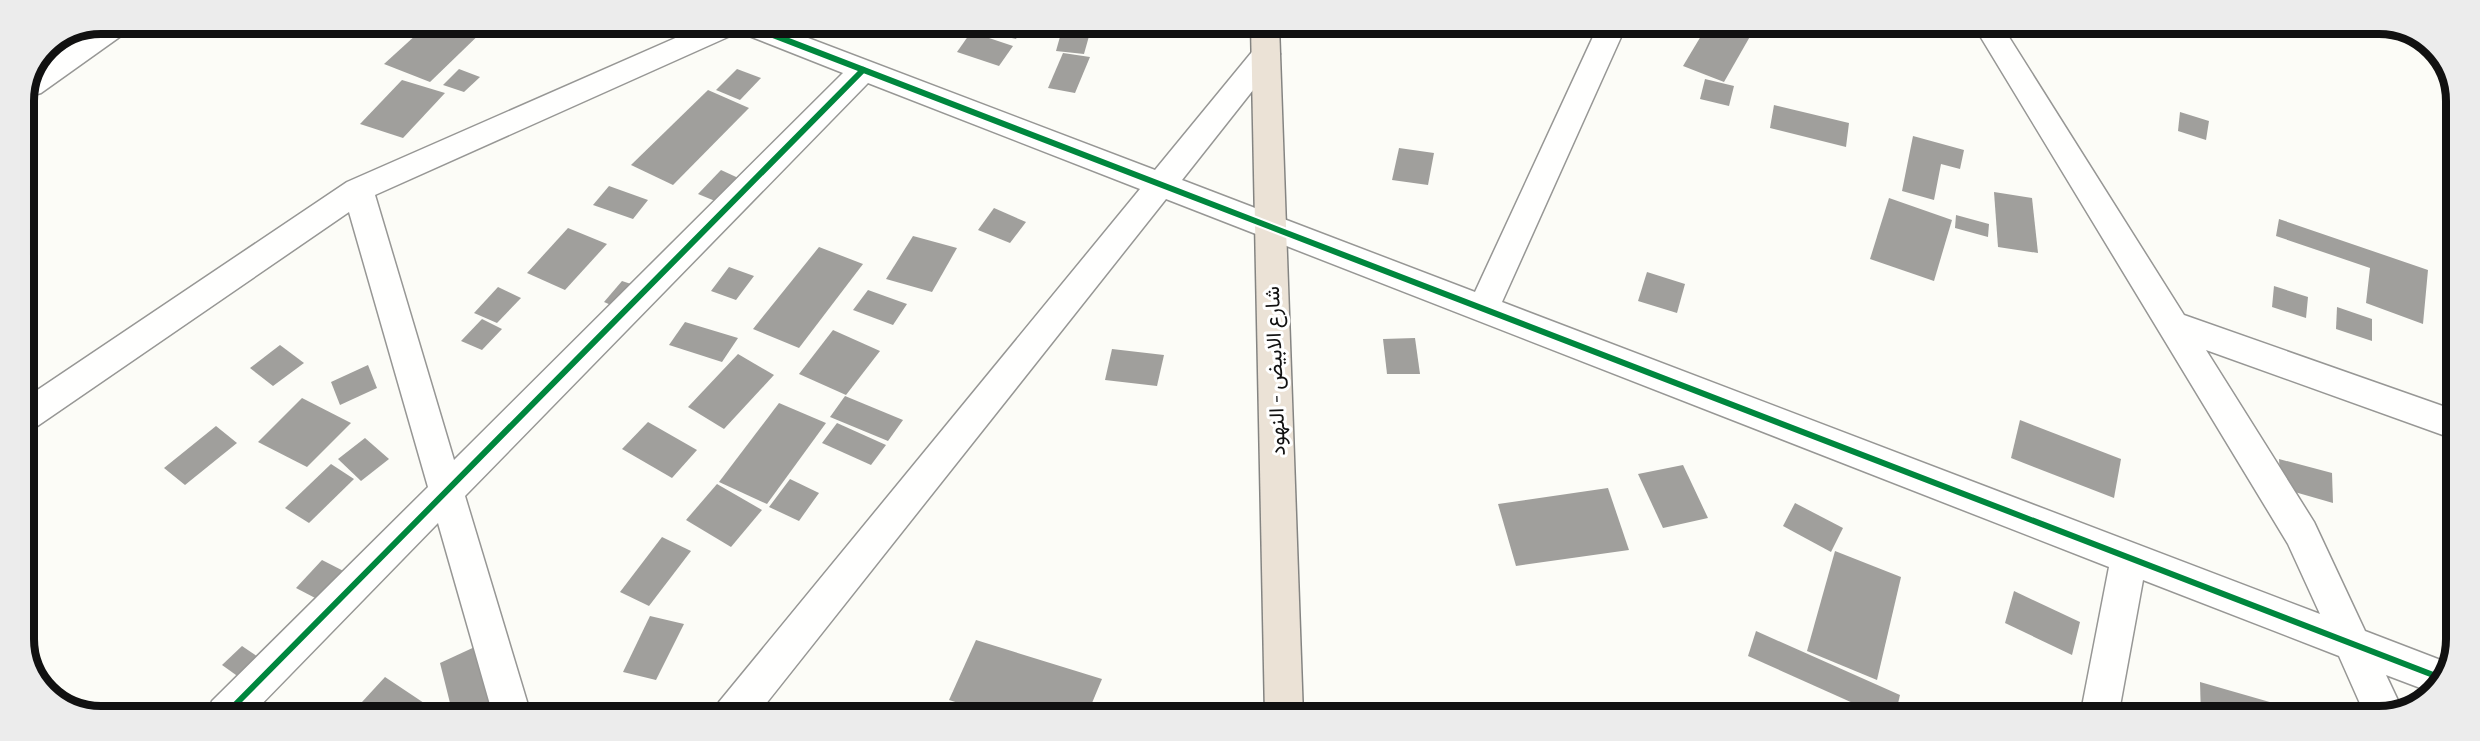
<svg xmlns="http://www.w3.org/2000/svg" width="2480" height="741" font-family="Bitter,Vazirmatn,serif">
<rect width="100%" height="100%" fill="#fcfcf7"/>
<g fill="#a09f9c">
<path d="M428,24H490L430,82L384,64Z"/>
<path d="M975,25H1024L1016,39L973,29Z"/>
<path d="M1030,25H1062L1057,33Z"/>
<path d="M1063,26L1091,29L1084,54L1056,51Z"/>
<path d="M1707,26H1732L1752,33L1724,82L1683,66Z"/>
<path d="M971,32L1013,46L999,66L957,52Z"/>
<path d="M1063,53L1090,57L1075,93L1048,88Z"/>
<path d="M459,69L480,77L464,92L443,85Z"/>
<path d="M737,69L761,78L740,100L716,90Z"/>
<path d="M1705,79L1734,86L1729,106L1700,99Z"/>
<path d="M402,80L445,93L403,138L360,124Z"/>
<path d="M708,90L749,108L673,185L631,165Z"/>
<path d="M1774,105L1849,123L1846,147L1770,128Z"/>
<path d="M2180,112L2209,121L2206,140L2178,131Z"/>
<path d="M1913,136L1964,150L1960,169L1941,164L1934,200L1902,191Z"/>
<path d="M1399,148L1434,153L1428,185L1392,180Z"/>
<path d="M721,170L747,182L725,205L698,194Z"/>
<path d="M609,186L648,200L633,219L593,205Z"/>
<path d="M1994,192L2032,198L2038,253L1998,247Z"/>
<path d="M1889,198L1952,220L1934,281L1870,259Z"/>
<path d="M994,208L1026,222L1010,243L978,230Z"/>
<path d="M1956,215L1989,224L1988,237L1955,228Z"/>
<path d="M2279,219L2428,270L2423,324L2366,303L2370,268L2276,236Z"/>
<path d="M568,228L607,244L565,290L527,273Z"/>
<path d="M913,236L957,248L932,292L886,279Z"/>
<path d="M819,247L863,264L799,348L753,329Z"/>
<path d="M729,267L754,276L736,300L711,291Z"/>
<path d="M1647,272L1685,284L1677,313L1638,301Z"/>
<path d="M622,281L643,288L625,311L604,302Z"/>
<path d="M2449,281L2455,283V347L2448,345Z"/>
<path d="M2274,286L2308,297L2306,318L2272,307Z"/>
<path d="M498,287L521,298L497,323L474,313Z"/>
<path d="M868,290L907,304L893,325L853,310Z"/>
<path d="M2337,307L2372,319V341L2336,329Z"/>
<path d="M482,319L502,329L482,350L461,341Z"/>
<path d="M685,322L738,338L722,362L669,345Z"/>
<path d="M833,330L880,351L846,395L799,374Z"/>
<path d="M1415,338L1420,374H1387L1383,339Z"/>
<path d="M280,345L304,363L273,386L250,368Z"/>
<path d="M1112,349L1164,355L1157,386L1105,380Z"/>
<path d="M738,354L774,375L724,429L688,407Z"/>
<path d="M368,365L377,388L340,405L331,382Z"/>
<path d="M845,396L903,420L888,441L830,417Z"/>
<path d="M302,398L351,423L307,467L258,442Z"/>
<path d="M779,403L826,423L767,504L719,482Z"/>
<path d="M2020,420L2121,459L2114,498L2011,458Z"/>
<path d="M648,422L697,450L672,478L622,449Z"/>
<path d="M837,423L886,445L871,465L822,443Z"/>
<path d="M216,426L237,443L185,485L164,468Z"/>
<path d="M365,438L389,459L361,481L338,459Z"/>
<path d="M2448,447L2454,449V471L2448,469Z"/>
<path d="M2279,459L2332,473L2333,503L2281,488Z"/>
<path d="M331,464L354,479L309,523L285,508Z"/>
<path d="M1683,465L1708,518L1663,528L1638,474Z"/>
<path d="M790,479L819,493L799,521L769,507Z"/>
<path d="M717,484L762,510L731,547L686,520Z"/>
<path d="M1608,488L1629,550L1516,566L1498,504Z"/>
<path d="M1795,503L1843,528L1831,552L1783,526Z"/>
<path d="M2444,524L2454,528V553L2444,549Z"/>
<path d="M662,537L691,551L649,606L620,592Z"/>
<path d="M1835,551L1901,577L1877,680L1807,651Z"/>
<path d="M322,560L369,584L344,613L296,588Z"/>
<path d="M2442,570L2454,574L2453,624L2443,621Z"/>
<path d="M2014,591L2080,622L2072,655L2005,623Z"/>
<path d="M650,616L684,624L656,680L623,672Z"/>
<path d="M1756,631L1900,695L1895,716H1882L1748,656Z"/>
<path d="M976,640L1102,679L1087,715H997L949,700Z"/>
<path d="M479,645L498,715H453L440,663Z"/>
<path d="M242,646L261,659L264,695L222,665Z"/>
<path d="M385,677L436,711L432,715H350Z"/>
<path d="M2200,682L2318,716V717H2201Z"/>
</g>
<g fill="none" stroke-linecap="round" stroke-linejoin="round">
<g stroke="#979795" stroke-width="3">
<g id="minor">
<path d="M102,24H132L128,31L41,93L31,96L27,95L39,66Z"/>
<path d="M705,25H774L1155,170L1256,47L1266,44L1276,47L1280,54L1276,61L1182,180L1475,292L1598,26H1626L1502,302L2320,614L2288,544L1974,26H2002L2184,315L2454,410V439L2206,350L2314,522L2365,631L2451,664L2431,692L2386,675L2402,709L2379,717H2366L2339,656L2143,580L2118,717H2080L2109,567L1166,199L757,715H714L719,702L1140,189L868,83L465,496L531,715H493L438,523L252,714H207L212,701L428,487L349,212L36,427L24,431V399L347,182ZM739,32L843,73L454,460L375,195Z"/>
</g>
</g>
<g stroke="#848482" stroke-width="3">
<path id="highway" d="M1251,25H1279L1303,716H1265Z"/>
</g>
<use href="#minor" fill="#fffffe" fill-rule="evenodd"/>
<use href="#highway" fill="#ebe2d6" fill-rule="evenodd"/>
<g stroke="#fff" stroke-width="10">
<g id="cycleway">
<path d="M747,25L2441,678"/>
<path d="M226,714L863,70"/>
</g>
</g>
<use href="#cycleway" stroke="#00873e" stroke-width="6"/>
</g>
<g text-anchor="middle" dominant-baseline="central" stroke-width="6" stroke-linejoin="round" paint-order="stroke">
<g font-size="21" fill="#111" stroke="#fff">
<text transform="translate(1275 371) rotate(-92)">شارع الابيض - النهود</text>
</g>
</g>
<path d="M0 0H2480V741H0ZM101 34H2379A67 67 0 0 1 2446 101V639A67 67 0 0 1 2379 706H101A67 67 0 0 1 34 639V101A67 67 0 0 1 101 34Z" fill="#ececec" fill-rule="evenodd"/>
<path fill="none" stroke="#111" stroke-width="8" d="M101 34H2379A67 67 0 0 1 2446 101V639A67 67 0 0 1 2379 706H101A67 67 0 0 1 34 639V101A67 67 0 0 1 101 34Z"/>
</svg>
